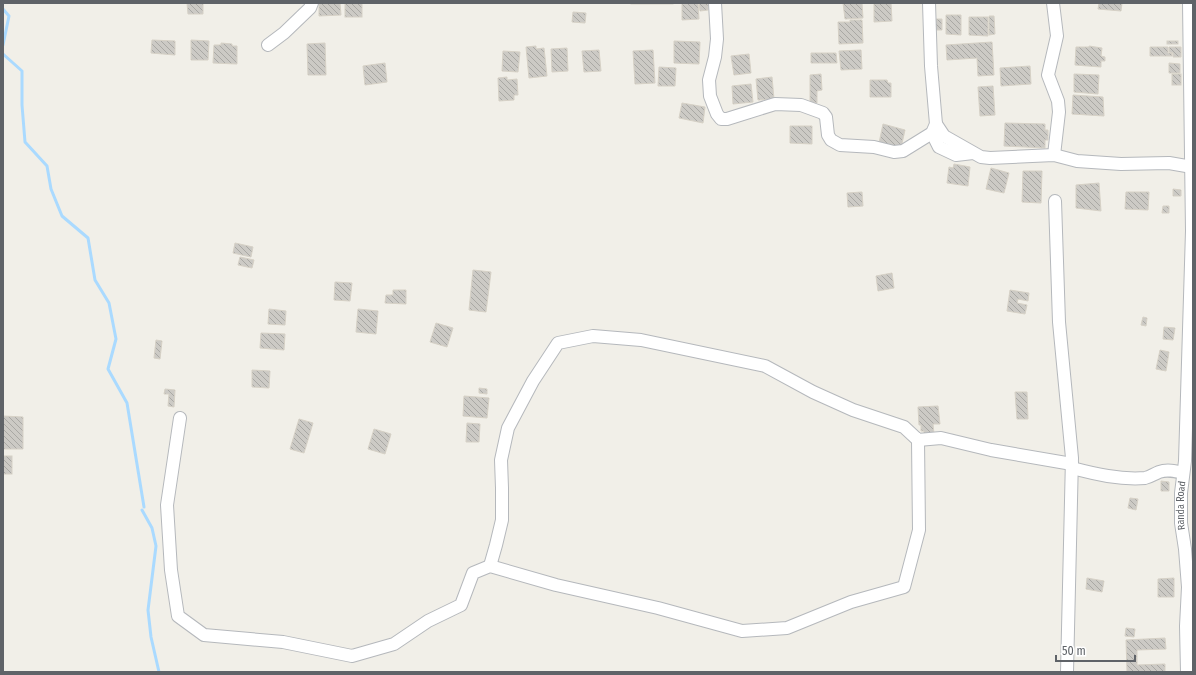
<svg xmlns="http://www.w3.org/2000/svg" width="1196" height="675" font-family="'Fira Sans Condensed',sans-serif">
<defs>
<pattern id="building-back-hatch" width="6" height="6" patternUnits="userSpaceOnUse"><rect width="6" height="6" fill="#cccac5"/><path d="M-1 5l2 2M0 0l6 6M5-1l2 2" fill="none" stroke="#a9a8a4"/></pattern>
</defs>
<rect width="100%" height="100%" fill="#f1efe8"/>
<g fill="none" stroke-linecap="round" stroke-linejoin="round">
<g stroke="#aadaff" stroke-width="3">
<path d="M3,9L9,16L3,45"/>
<path d="M3,54L22,71V105L25,142L47,166L51,189L62,216L88,238L95,280L109,303L116,339L108,369L127,403L144,507"/>
<path d="M142,510L152,528L156,546L148,610L151,637L159,672"/>
</g>
</g>
<g fill="url(#building-back-hatch)" stroke="#d6d1c6">
<path d="M187,3H203V14H188Z"/>
<path d="M319,3H340L341,15L319,16Z"/>
<rect x="345" y="3" width="17" height="14"/>
<rect x="631" y="3" width="42" height="1"/>
<path d="M682,3H698L699,19L682,20Z"/>
<path d="M699,3H708V10L700,11Z"/>
<path d="M843,3H862L863,18L845,19Z"/>
<path d="M874,3H891L892,21L874,22Z"/>
<path d="M1099,3H1122L1121,11L1098,9Z"/>
<path d="M573,12L586,13L585,23L572,22Z"/>
<path d="M946,15H961V35L946,34Z"/>
<path d="M989,16H994L995,34L989,35Z"/>
<path d="M969,17H988V36L969,35Z"/>
<path d="M935,19H942V30H936Z"/>
<path d="M850,20H862L863,43L839,44L838,22H850Z"/>
<path d="M152,40L175,41V55L151,53Z"/>
<path d="M191,40L209,41L208,60H191Z"/>
<path d="M674,41L700,42L699,64L674,63Z"/>
<rect x="1167" y="41" width="11" height="3"/>
<path d="M992,42L994,75L978,76L977,58L947,60L946,45Z"/>
<path d="M221,43L232,44V46H237V64L213,63L214,45H221Z"/>
<path d="M325,43L326,75H308L307,44Z"/>
<path d="M536,46V49L544,48L547,76L529,78L526,47Z"/>
<path d="M1089,46L1102,48L1101,56L1105,57V61H1101V67L1075,65L1076,47H1089Z"/>
<path d="M1150,47H1168V53H1172V56H1150Z"/>
<path d="M1169,47H1181V57H1173V53L1169,52Z"/>
<path d="M567,48L568,71L552,72L551,49Z"/>
<path d="M599,50L601,71L584,72L582,51Z"/>
<path d="M653,50L655,83L635,84L633,51Z"/>
<path d="M861,50L862,69L841,70L839,51Z"/>
<path d="M503,51L520,52L518,72L502,71Z"/>
<path d="M811,53H836L837,63H811Z"/>
<path d="M749,54L751,73L734,75L731,56Z"/>
<path d="M385,63L387,82L365,85L363,66Z"/>
<path d="M1169,63L1180,64V73H1169Z"/>
<path d="M1030,66L1031,84L1001,86L1000,68Z"/>
<path d="M659,67L676,68L675,86H658Z"/>
<path d="M821,74L822,90L817,91V103H810V75Z"/>
<path d="M1074,74L1099,75L1098,94L1074,92Z"/>
<rect x="1172" y="74" width="9" height="11"/>
<path d="M507,77V80L517,79L518,95H514V100L499,101L498,78Z"/>
<path d="M772,77L774,99L758,100L756,79Z"/>
<path d="M870,80H887L888,83H891V97H870Z"/>
<path d="M751,84L753,102L733,104L732,86Z"/>
<path d="M993,86L995,115L980,116L978,87Z"/>
<path d="M1073,95L1103,97L1104,116L1072,114Z"/>
<path d="M682,103L705,107L703,123L679,118Z"/>
<path d="M1005,123L1045,124V130H1048V140H1045V148L1004,146Z"/>
<path d="M883,124L905,130L901,148L879,143Z"/>
<path d="M790,126H812V144L790,143Z"/>
<path d="M954,164L970,167L968,186L947,183L949,167L953,168Z"/>
<path d="M991,168L1009,173L1004,193L986,189Z"/>
<path d="M1023,171H1042L1041,203L1022,202Z"/>
<path d="M1099,183L1101,211L1076,208V185Z"/>
<path d="M1173,189L1181,190V196H1173Z"/>
<path d="M862,192L863,206L848,207L847,193Z"/>
<path d="M1126,192H1149L1148,210L1125,209Z"/>
<path d="M1163,206H1169V213H1162Z"/>
<path d="M235,243L253,247L251,257L233,253Z"/>
<path d="M240,257L254,260L252,268L238,265Z"/>
<path d="M473,270L491,272L486,312L469,310Z"/>
<path d="M892,273L894,288L878,291L876,276Z"/>
<path d="M335,282L352,283L350,301L334,300Z"/>
<path d="M393,290H406V304L385,303L386,295H393Z"/>
<path d="M1010,290L1029,293L1028,301L1018,299L1017,303L1027,305L1025,314L1007,311Z"/>
<path d="M269,309L286,311L285,325L268,324Z"/>
<path d="M358,309L378,311L376,334L356,332Z"/>
<path d="M1143,317L1147,318L1146,326L1141,325Z"/>
<path d="M436,323L453,328L447,347L430,342Z"/>
<path d="M1164,327L1175,328L1173,340L1163,339Z"/>
<path d="M261,333L285,334L284,350L260,348Z"/>
<path d="M156,340L162,341L160,359L154,358Z"/>
<path d="M1160,350L1169,352L1166,371L1156,369Z"/>
<path d="M252,370L270,371L269,388L252,387Z"/>
<path d="M479,388L487,389V394L479,393Z"/>
<path d="M165,389L175,390L174,407L168,406L169,394H164Z"/>
<path d="M1015,392H1027L1028,419H1017Z"/>
<path d="M464,396L489,398L487,418L463,416Z"/>
<path d="M938,406L940,424H933L934,434L924,435V431H921V425H919L918,407Z"/>
<path d="M3,416L23,417V449H3Z"/>
<path d="M299,419L313,423L304,453L290,449Z"/>
<path d="M467,423L480,424L479,442H466Z"/>
<path d="M374,429L391,434L385,454L368,449Z"/>
<rect x="3" y="456" width="9" height="18"/>
<path d="M1161,481L1169,482V491H1161Z"/>
<path d="M1130,498L1138,499L1136,510L1128,508Z"/>
<path d="M1087,578L1104,581L1102,592L1086,589Z"/>
<path d="M1174,578V597H1158V579Z"/>
<path d="M1126,628L1135,629L1134,637L1125,636Z"/>
<path d="M1165,638L1166,649L1137,650V665L1165,664V672H1127L1126,640Z"/>
</g>
<g fill="none" stroke-linecap="round" stroke-linejoin="round">
<g stroke="#b5b8bc" stroke-width="14">
<g id="minor">
<path d="M715,3L717,39L715,57L709,80L710,96L717,114L721,119H727L775,104L801,105L823,113L826,117L828,135L831,140L840,145L874,147L894,152L903,151L932,133L936,124L944,136L981,157L990,158L1054,155L1077,161L1121,164L1169,163L1192,167"/>
<path d="M929,3L931,66L936,124"/>
<path d="M1053,3L1057,36L1048,75L1058,101L1059,112L1054,155"/>
<path d="M268,45L284,33L310,8L312,3"/>
<path d="M932,133L939,147L956,155L973,153"/>
<path d="M1055,201L1059,322L1072,458L1067,672"/>
<path d="M180,418L167,505L171,570L178,616L204,635L283,642L352,656L394,644L428,621L461,605L473,573L490,566L556,585L658,608L742,631L787,628L851,602L904,587L919,530L918,440"/>
<path d="M1072,468C1095,474 1120,480 1145,478C1150,477 1154,474 1159,472C1167,469 1175,471 1183,473"/>
<path d="M490,566L496,545L502,520V488L501,460L508,428L533,381L558,343L593,336L641,340L765,366L813,392L853,410L904,427L918,440L941,438L991,450L1072,464"/>
<path id="s1" d="M1187,672L1186,626L1188,587L1185,549L1181,523V493L1185,461L1192,231L1189,3"/>
</g>
</g>
<use href="#minor" stroke="#fff" stroke-width="12"/>
</g>
<g text-anchor="middle" dominant-baseline="central" stroke-width="3" stroke-linejoin="round" paint-order="stroke">
<g font-size="10" fill="#5f6368" stroke="#fff">
<text stroke="none"><textPath href="#s1" startOffset="167">Randa Road</textPath></text>
</g>
</g>
<rect width="1196" height="675" fill="none" stroke="#5f6368" stroke-width="8"/>
<path d="M1056 655v6h79v-6" fill="none" stroke="#5f6368" stroke-width="2"/>
<text x="1062" y="655" font-size="12" fill="#5f6368" stroke="#ffffff" stroke-width="3" paint-order="stroke">50 m</text>
</svg>
